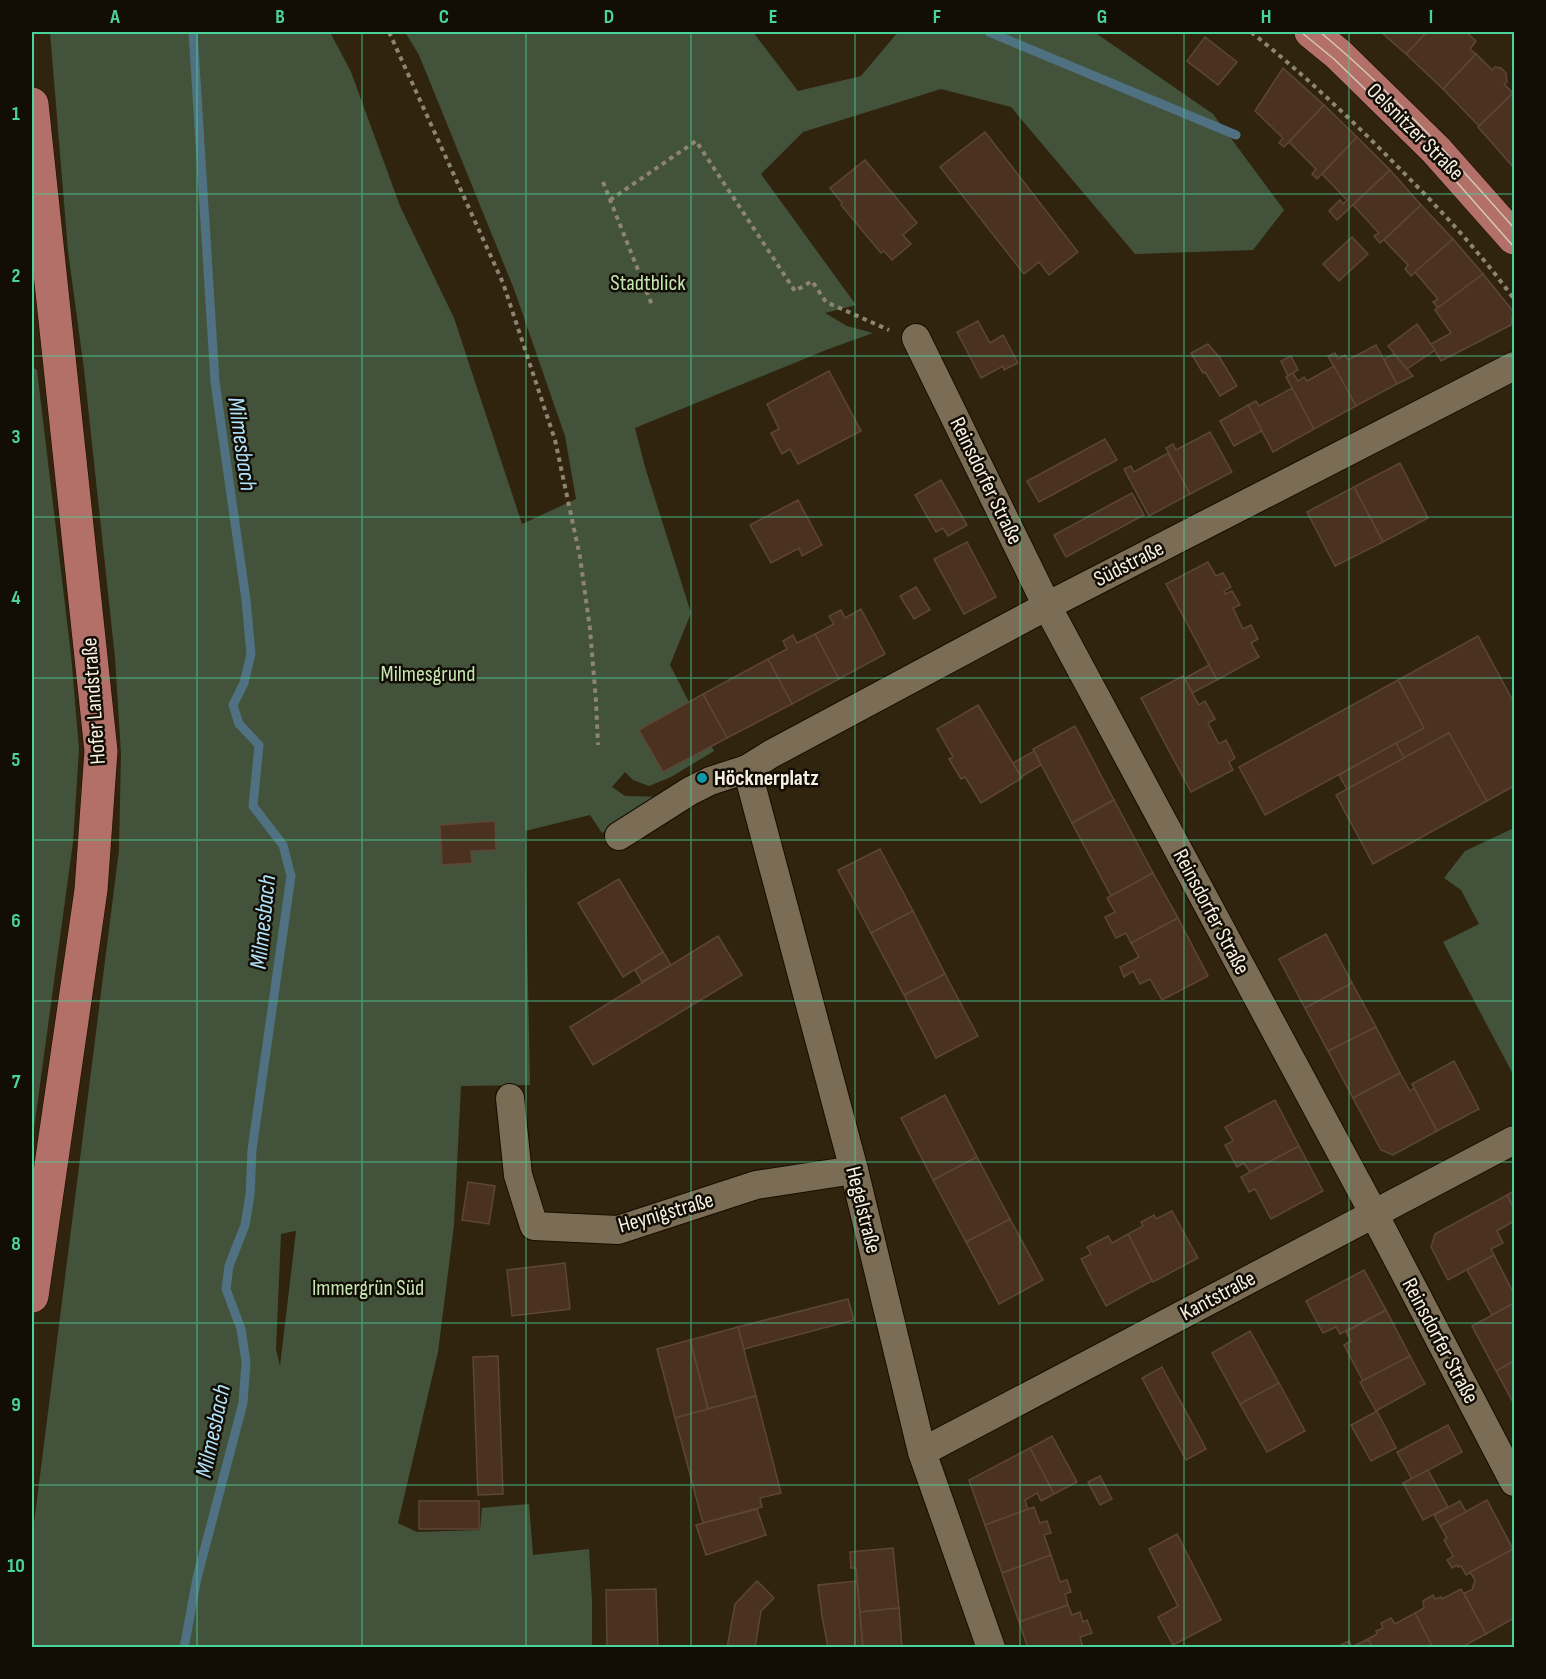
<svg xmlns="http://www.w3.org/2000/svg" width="1546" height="1679" font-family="'Sofia Sans Condensed',sans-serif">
<rect width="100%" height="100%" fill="#30240e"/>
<g fill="#43533b" fill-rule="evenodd">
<path d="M50,32H330L351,72L400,206L454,318L522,524L576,499L565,436L514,289L419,55L405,32H753L798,91L861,76L898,32H1094L1213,114L1284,210L1253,250L1135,254L1011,107L941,89L803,132L761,174L856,305L825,313L847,326L873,333L826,350L635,428L645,467L691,613L670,665L714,751L671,777L649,786L633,780L625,772L612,787L625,796L664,797L602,833L590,815L525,831L530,1085L461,1086L454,1225L438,1352L398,1523L417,1532L480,1530L482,1508L529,1504L533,1555L589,1549L592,1601V1647L32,1648V1539L119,850L121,754L115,658L84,369L68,251ZM295,1231H296L280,1366L276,1349L281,1234Z"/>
<path d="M32,367L37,370L71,655L79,749L73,842L32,1143Z"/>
<path d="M1514,828V1076L1443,942L1479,924L1461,890L1444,878L1465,851Z"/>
</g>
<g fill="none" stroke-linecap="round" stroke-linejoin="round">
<g stroke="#4f7181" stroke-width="9">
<path d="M989,32L1236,135"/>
<path d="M184,1648L197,1578L243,1403L246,1362L241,1329L226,1289L229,1266L245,1225L250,1195L252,1150L291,876L283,845L253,806L259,745L239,724L233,705L244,683L251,654L246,600L215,382L193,32"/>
</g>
</g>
<g fill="#4b3220" stroke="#5d4637" stroke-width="1.5">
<path d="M1381,32H1427L1406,54Z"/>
<path d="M1427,32H1466L1476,41L1470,49L1476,54L1443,89L1406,54Z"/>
<path d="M1205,37L1237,62L1218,85L1187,61Z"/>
<path d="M1476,54L1492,70L1495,67L1501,68L1506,73L1507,82L1504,84L1513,93L1479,126L1443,89Z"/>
<path d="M1283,68L1324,105L1284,147L1279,143L1283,138L1255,111Z"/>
<path d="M1513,93L1514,94V168L1478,127Z"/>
<path d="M1324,105L1357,137L1317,179L1312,174L1316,169L1289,142Z"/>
<path d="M985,132L1078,252L1049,275L1039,262L1024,274L940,167Z"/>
<path d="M1357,137L1390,170L1337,220L1329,211L1340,200L1343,204L1347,200L1322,174Z"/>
<path d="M865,160L917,223L903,235L911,244L892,260L884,251L881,253L841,205L842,203L830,188Z"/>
<path d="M1390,170L1421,205L1380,243L1374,236L1379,233L1353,205Z"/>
<path d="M1421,205L1453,239L1411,276L1405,269L1408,265L1384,240Z"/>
<path d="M1352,237L1368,254L1339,281L1323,264Z"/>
<path d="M1453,239L1483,274L1438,308L1433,302L1438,299L1415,272Z"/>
<path d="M1483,274L1513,311L1511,325L1441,361L1431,344L1451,333L1435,310Z"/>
<path d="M978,321L990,343L1003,335L1018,363L1004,370L1003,366L981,378L957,332Z"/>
<path d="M1417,324L1435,350L1407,369L1388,346Z"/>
<path d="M1208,344L1220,358L1237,386L1220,396L1205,372L1203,373L1191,353Z"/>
<path d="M1376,345L1397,384L1356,406L1328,356L1335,353L1338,359L1345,355L1348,360Z"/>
<path d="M1394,354L1413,376L1397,384L1384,359Z"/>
<path d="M1291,356L1298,370L1288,376L1281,361Z"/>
<path d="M1334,366L1356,406L1314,429L1286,377L1293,373L1298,381L1304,377L1307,381Z"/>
<path d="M829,371L861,431L798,464L790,449L782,454L771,433L779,429L767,404Z"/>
<path d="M1292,388L1314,429L1273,452L1248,405L1256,401L1259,406Z"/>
<path d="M1248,405L1262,431L1234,446L1220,421Z"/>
<path d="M1210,432L1232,472L1190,494L1166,448L1173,444L1176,450Z"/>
<path d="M1105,439L1117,460L1039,502L1027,481Z"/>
<path d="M1168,453L1190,494L1149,516L1124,469L1131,466L1134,472Z"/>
<path d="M1400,463L1428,518L1383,542L1354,487Z"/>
<path d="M941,480L967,525L948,536L943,528L936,532L915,495Z"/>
<path d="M1354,487L1383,542L1335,566L1307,512Z"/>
<path d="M1132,493L1144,515L1066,557L1054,535Z"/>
<path d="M798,500L822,545L802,556L799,548L771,563L750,525Z"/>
<path d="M967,542L996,597L964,614L934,559Z"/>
<path d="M1208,562L1216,576L1223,573L1231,587L1224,591L1225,594L1232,591L1240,605L1233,608L1243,629L1251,625L1258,639L1251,643L1259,657L1217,680L1166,584Z"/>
<path d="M916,587L930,610L914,619L900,596Z"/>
<path d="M861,609L885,654L839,679L815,634L834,624L829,616L841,610L845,618Z"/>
<path d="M815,634L839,679L792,704L768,659L787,649L783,641L793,635L797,643Z"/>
<path d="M1478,636L1514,703V786L1487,801L1449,733L1404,758L1396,743L1424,728L1398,680Z"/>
<path d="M768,659L792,704L727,738L703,694Z"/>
<path d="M1209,665L1217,680L1192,693L1185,678Z"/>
<path d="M1183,676L1199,705L1205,701L1215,719L1208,723L1219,744L1226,740L1235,758L1229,762L1233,770L1191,792L1141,698Z"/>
<path d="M1398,680L1424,728L1265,815L1239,767Z"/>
<path d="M703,694L727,738L663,772L639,730Z"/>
<path d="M978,705L1022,778L981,803L965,777L961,779L949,759L953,757L937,729Z"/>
<path d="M1075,726L1114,800L1072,823L1033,749Z"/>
<path d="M1449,733L1487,801L1373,864L1336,795Z"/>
<path d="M1396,743L1404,758L1347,789L1339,775Z"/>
<path d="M1034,751L1041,765L1021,777L1013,763Z"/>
<path d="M1114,800L1153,873L1111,896L1072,823Z"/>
<path d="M495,821L496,850L471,851L472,863L442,865L440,825Z"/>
<path d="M880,849L913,911L871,933L838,870Z"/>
<path d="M1153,873L1178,918L1131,943L1126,933L1116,938L1105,917L1115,912L1107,898Z"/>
<path d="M619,879L663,952L623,977L578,903Z"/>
<path d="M913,911L945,974L904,995L871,933Z"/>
<path d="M1178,918L1208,976L1162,1000L1150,979L1140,984L1133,971L1124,977L1120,967L1139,957L1131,943Z"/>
<path d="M1326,934L1352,983L1305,1008L1279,959Z"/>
<path d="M718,936L742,975L593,1065L570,1027Z"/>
<path d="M663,952L671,965L642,982L635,970Z"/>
<path d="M945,974L978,1036L936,1058L904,995Z"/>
<path d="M1352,983L1376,1027L1328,1051L1305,1008Z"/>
<path d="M1376,1027L1400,1073L1353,1098L1328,1051Z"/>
<path d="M1454,1061L1479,1109L1437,1131L1412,1084Z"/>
<path d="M1400,1073L1410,1091L1414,1088L1437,1131L1393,1155L1381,1150L1353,1098Z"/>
<path d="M945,1095L977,1157L933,1180L901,1118Z"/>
<path d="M1275,1100L1299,1146L1250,1172L1244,1163L1237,1167L1225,1145L1233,1141L1225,1127Z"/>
<path d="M1299,1146L1323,1191L1271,1219L1255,1189L1249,1192L1241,1177Z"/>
<path d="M977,1157L1010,1219L966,1242L933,1180Z"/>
<path d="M468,1182L495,1186L489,1224L462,1220Z"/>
<path d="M1514,1191V1209L1507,1195Z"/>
<path d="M1507,1195L1514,1209V1221L1497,1231L1503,1243L1491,1249L1494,1255L1448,1280L1431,1247L1435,1234Z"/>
<path d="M1172,1211L1198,1258L1153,1282L1128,1234L1143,1226L1141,1222L1154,1215L1156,1219Z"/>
<path d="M1010,1219L1043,1280L999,1304L966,1242Z"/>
<path d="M1128,1234L1152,1281L1106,1306L1081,1259L1091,1254L1087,1247L1108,1236L1112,1243Z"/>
<path d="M1494,1255L1514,1294V1303L1492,1315L1467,1270Z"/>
<path d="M565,1263L570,1309L512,1316L507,1270Z"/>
<path d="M1364,1270L1386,1310L1340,1334L1336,1327L1323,1333L1306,1301Z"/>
<path d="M848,1299L854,1320L744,1349L738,1327Z"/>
<path d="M1514,1303V1361L1496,1371L1472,1326Z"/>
<path d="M1386,1310L1410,1356L1363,1381L1344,1345L1351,1341L1346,1332Z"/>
<path d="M738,1327L756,1396L708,1409L690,1340Z"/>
<path d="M1250,1331L1279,1383L1240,1404L1212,1353Z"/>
<path d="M690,1340L708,1409L675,1418L657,1349Z"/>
<path d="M498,1356L503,1494L478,1495L473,1357Z"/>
<path d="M1410,1356L1425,1384L1376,1411L1360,1382Z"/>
<path d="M1514,1361V1404L1496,1371Z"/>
<path d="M1162,1367L1206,1449L1186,1460L1142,1378Z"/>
<path d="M1279,1383L1305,1431L1267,1452L1240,1404Z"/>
<path d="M756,1396L781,1493L760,1498L762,1507L703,1523L675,1418Z"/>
<path d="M1377,1411L1396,1448L1371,1461L1351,1425Z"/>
<path d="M1448,1425L1462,1452L1412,1479L1397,1452Z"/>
<path d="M1052,1436L1077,1482L1054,1494L1030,1448Z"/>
<path d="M1030,1448L1054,1494L1041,1501L1037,1493L1025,1500L1028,1510L985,1525L969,1480Z"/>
<path d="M1428,1470L1448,1507L1423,1520L1403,1483Z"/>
<path d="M1100,1476L1112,1499L1100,1505L1088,1482Z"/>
<path d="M1487,1500L1513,1549L1466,1575L1461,1566L1458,1567L1457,1565L1452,1568L1447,1560L1453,1556L1444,1540L1447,1538L1440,1526Z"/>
<rect x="419" y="1501" width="60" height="28"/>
<path d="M1460,1501L1466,1512L1440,1526L1434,1515Z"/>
<path d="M1034,1507L1040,1523L1047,1521L1051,1533L1044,1535L1051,1555L1002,1573L985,1525Z"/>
<path d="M757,1509L766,1535L706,1555L696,1525Z"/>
<path d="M1177,1534L1221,1620L1173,1645L1158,1617L1178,1606L1149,1549Z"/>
<path d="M893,1548L899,1608L860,1612L856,1568H851L850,1552Z"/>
<path d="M1513,1549L1514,1552V1618L1486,1634L1464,1593L1472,1590L1475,1580L1470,1572Z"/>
<path d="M1051,1555L1060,1582L1067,1580L1071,1592L1065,1594L1068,1605L1019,1622L1002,1573Z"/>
<path d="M757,1581L774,1598L761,1611L755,1648H727L735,1604Z"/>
<path d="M857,1581L863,1648H828L822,1616L818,1585Z"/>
<path d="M656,1589L658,1648H607L606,1590Z"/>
<path d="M1461,1589L1486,1634L1460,1648H1433L1415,1613L1424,1608L1423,1601L1433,1595L1435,1599L1441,1597L1442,1599Z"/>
<path d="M1068,1605L1072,1615L1080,1612L1083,1622L1087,1620L1092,1633L1080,1637L1083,1648H1028L1019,1622Z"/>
<path d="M899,1608L902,1648H863L860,1612Z"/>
<path d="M1415,1613L1433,1648H1373L1368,1639L1377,1634L1376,1631L1383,1628L1381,1623L1391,1618L1395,1624Z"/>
<path d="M1368,1639L1373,1648H1337V1647L1349,1641L1352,1647Z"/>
</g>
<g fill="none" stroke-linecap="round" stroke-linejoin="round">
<g stroke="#170d00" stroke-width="30">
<g id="street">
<path d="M916,338L1047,606L1374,1214L1514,1482"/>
<path d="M747,769L854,1170L922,1452L991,1648"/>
<path d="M619,836L690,791L710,781L747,769L771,754L1047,606L1514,366"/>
<path d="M510,1098L518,1175L534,1226L618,1230L756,1185L854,1170"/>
<path d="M922,1452L1514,1140"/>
</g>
</g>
<g stroke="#170d00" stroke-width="34">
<g id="primary">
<path d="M1311,32L1338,54L1436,150L1514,238"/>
<path d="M32,104L101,751L91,890L32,1296"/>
</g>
</g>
<g stroke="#8d8471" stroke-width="4" stroke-dasharray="4.5 4.5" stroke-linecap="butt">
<path d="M389,32L503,283L555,440L580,557L590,629L596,701L598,745"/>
<path d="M1251,32C1302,73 1350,118 1396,165C1438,207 1479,251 1514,299"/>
<path d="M603,182L652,305"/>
<path d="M610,200L696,141L795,291L812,281L826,302L889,330"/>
</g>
<use href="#street" stroke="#7b6d55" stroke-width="28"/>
<use href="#primary" stroke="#b37068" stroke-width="33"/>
<g stroke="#d1c9ba" stroke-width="1.5">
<path d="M1301,32L1334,59L1432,154L1514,247"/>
<path d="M1320,32C1391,91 1453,159 1514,228"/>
</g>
</g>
<path fill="none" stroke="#4ad49c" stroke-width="1.5" stroke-opacity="0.55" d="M197,32V1648M362,32V1648M526,32V1648M691,32V1648M855,32V1648M1020,32V1648M1184,32V1648M1349,32V1648M32,194H1514M32,356H1514M32,517H1514M32,678H1514M32,840H1514M32,1001H1514M32,1162H1514M32,1323H1514M32,1485H1514"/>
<circle fill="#0f9aa8" stroke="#130e05" stroke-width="2" cx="702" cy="778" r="6"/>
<g text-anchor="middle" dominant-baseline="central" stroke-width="5" stroke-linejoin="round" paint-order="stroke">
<g font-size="22" fill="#f8f1e3" stroke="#130e05">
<text transform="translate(1415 132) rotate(45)">Oelsnitzer Straße</text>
<text transform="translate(986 481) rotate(64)">Reinsdorfer Straße</text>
<text transform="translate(1129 564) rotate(-27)">Südstraße</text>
<text transform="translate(94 701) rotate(-94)">Hofer Landstraße</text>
<text transform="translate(1211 912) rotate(62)">Reinsdorfer Straße</text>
<text transform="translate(863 1210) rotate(76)">Hegelstraße</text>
<text transform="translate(666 1213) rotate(-16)">Heynigstraße</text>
<text transform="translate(1218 1296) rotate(-28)">Kantstraße</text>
<text transform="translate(1440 1341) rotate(62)">Reinsdorfer Straße</text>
</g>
<g font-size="22" fill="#c6e7b4" stroke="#130e05">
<text x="648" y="283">Stadtblick</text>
<text x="428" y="674">Milmesgrund</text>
<text x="368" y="1288">Immergrün Süd</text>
</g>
<g font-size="22" font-weight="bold" fill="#f8f1e3" stroke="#130e05" text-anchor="start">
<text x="714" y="778">Höcknerplatz</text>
</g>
<g font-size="24" font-style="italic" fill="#b2e4fc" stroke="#130e05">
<text transform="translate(242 444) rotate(82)">Milmesbach</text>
<text transform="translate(263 922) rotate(-84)">Milmesbach</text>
<text transform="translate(213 1431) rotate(-78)">Milmesbach</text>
</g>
</g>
<rect width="1546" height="1679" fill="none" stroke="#130e05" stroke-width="66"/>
<rect x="33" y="33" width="1480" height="1613" fill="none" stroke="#4ad49c" stroke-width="2"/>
<g font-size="20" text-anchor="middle" font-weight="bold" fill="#4ad49c">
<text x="115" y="23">A</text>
<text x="280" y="23">B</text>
<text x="444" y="23">C</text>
<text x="609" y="23">D</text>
<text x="773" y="23">E</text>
<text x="937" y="23">F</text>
<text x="1102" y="23">G</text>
<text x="1266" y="23">H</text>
<text x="1431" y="23">I</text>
<text x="16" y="120">1</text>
<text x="16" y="282">2</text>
<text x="16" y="443">3</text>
<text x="16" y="604">4</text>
<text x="16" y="766">5</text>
<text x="16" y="927">6</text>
<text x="16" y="1088">7</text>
<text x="16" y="1250">8</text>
<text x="16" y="1411">9</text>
<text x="16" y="1572">10</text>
</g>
</svg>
